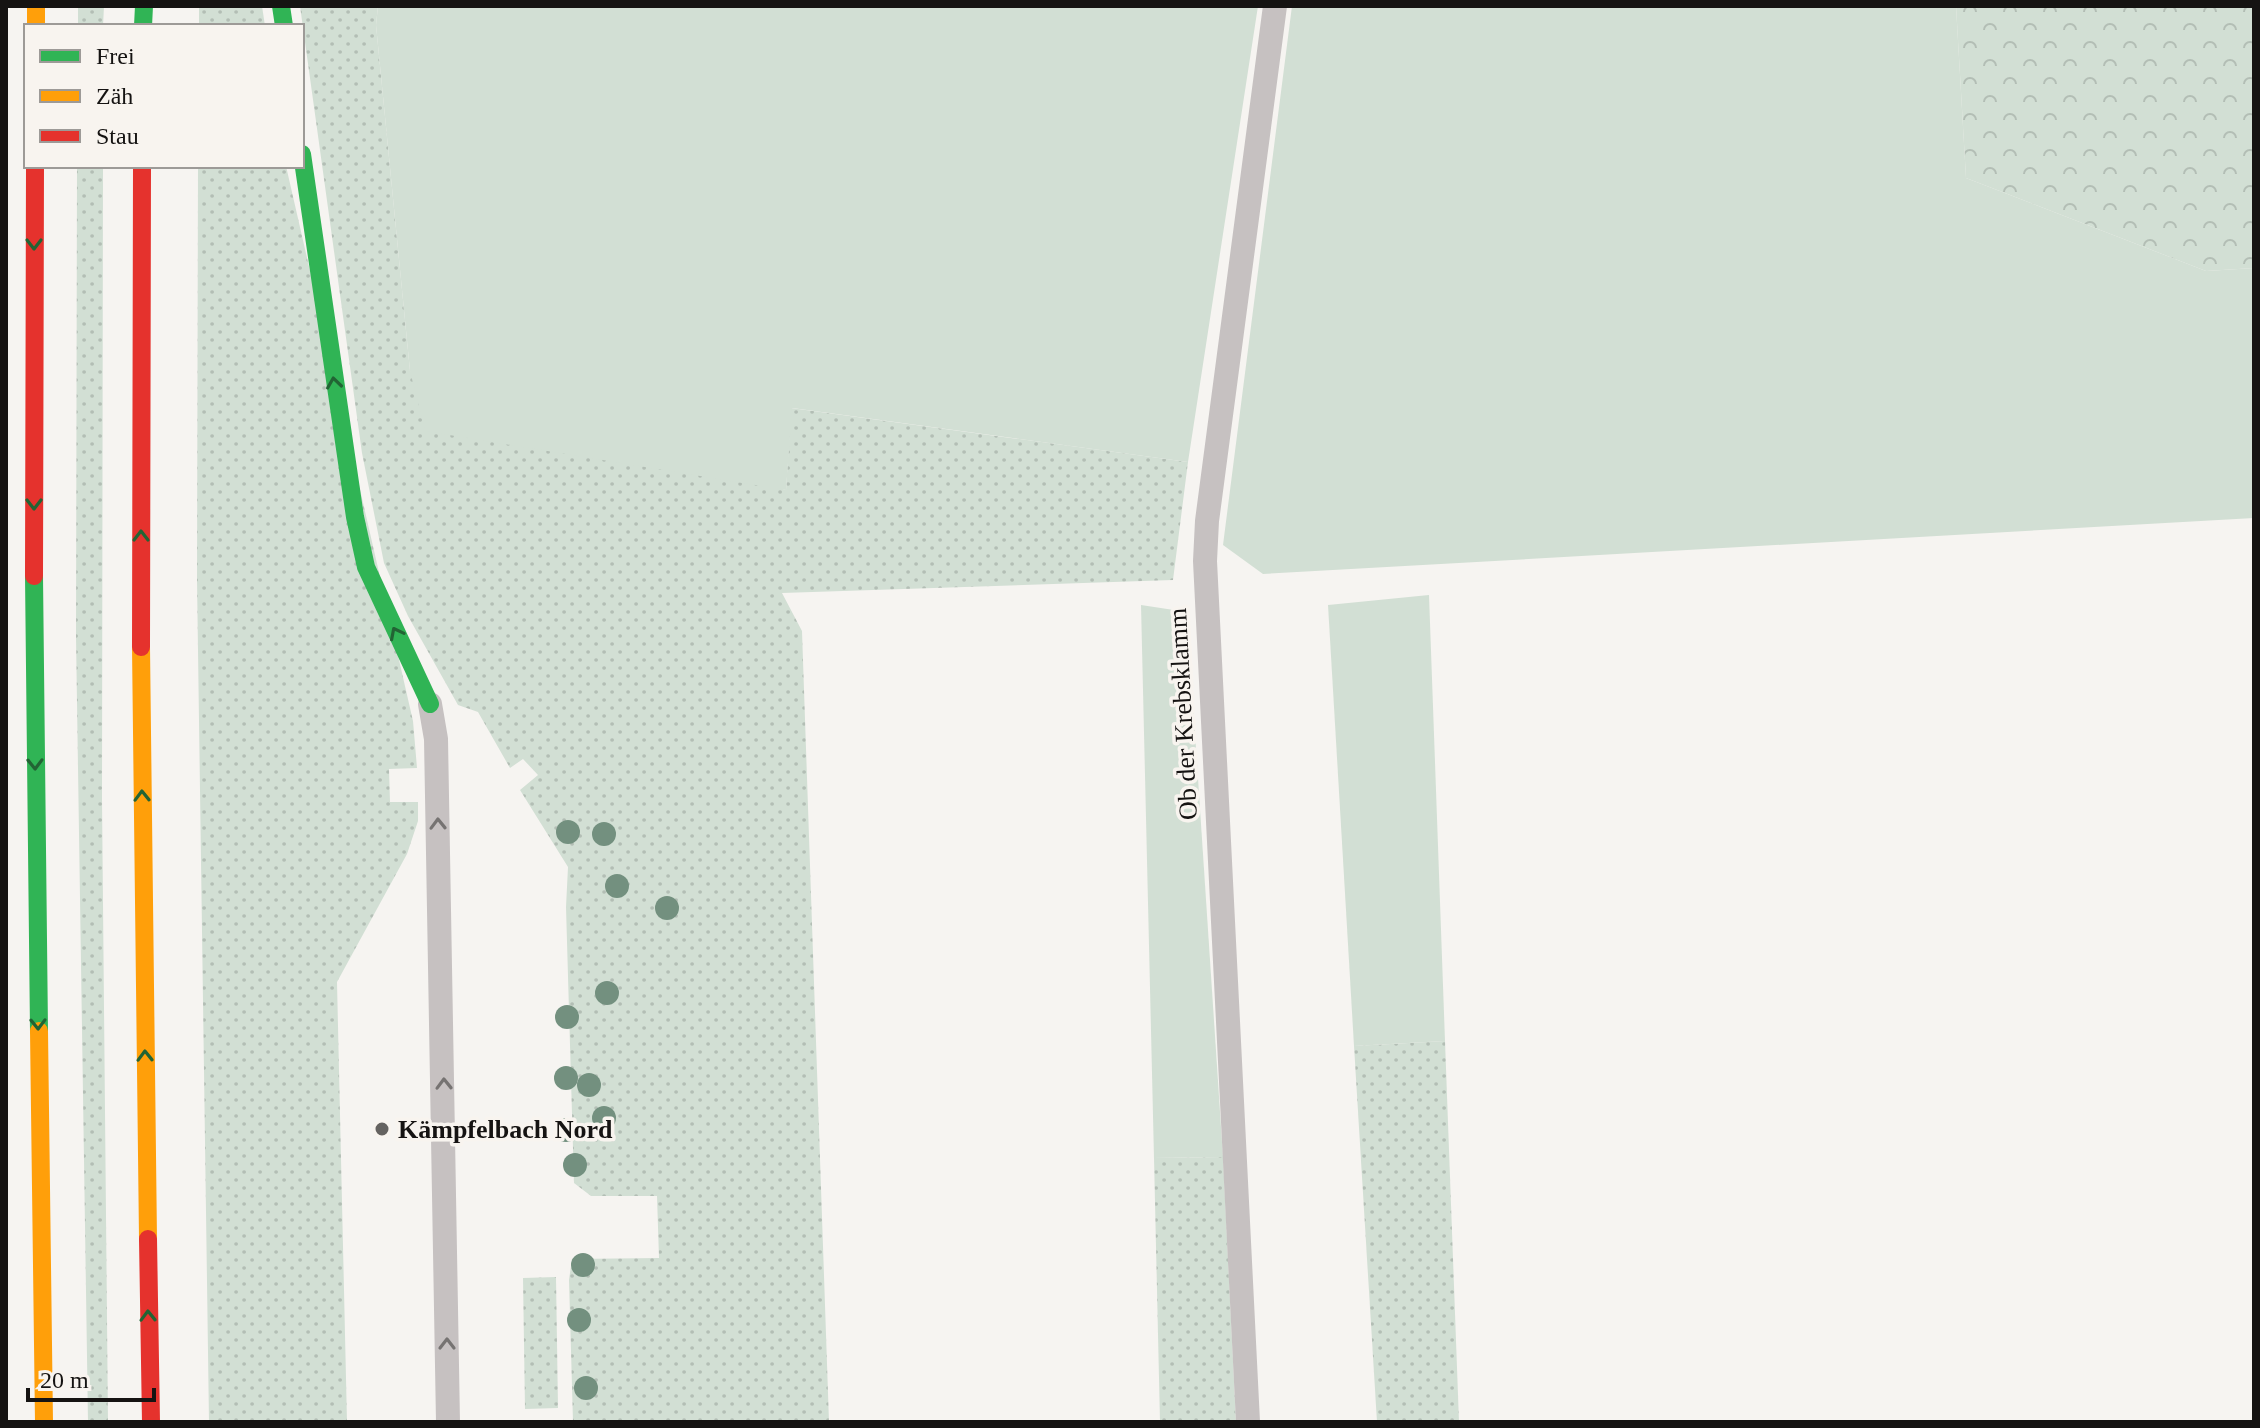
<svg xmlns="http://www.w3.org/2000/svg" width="2260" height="1428" font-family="'Times New Roman',serif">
<defs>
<pattern id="grass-dots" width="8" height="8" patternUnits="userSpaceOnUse" patternTransform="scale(2)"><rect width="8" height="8" fill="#d2dfd4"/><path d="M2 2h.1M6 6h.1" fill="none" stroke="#b3beb5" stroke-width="1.8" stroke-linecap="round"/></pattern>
<pattern id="forest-crowns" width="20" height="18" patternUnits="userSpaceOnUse" patternTransform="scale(2)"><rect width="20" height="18" fill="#d2dfd4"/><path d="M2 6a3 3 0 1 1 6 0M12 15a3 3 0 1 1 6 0" fill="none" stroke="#b3beb5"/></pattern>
</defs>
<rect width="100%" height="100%" fill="#f6f4f1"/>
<g fill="url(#grass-dots)">
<path d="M78,6H104L103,26H78Z"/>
<path d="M199,6H262L265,26H199Z"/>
<path d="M300,6H378L376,25L410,371L786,490L791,408L1188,462L1173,580L782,593L802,631L829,1422H573L569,1280L572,1259L659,1258L657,1196H591L574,1183L566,907L568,867L520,790L538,775L523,759L510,768L478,712L458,705L408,616L384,563L362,453Z"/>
<path d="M77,166H103L102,799L108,1422H88L76,637Z"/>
<path d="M198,166H286L413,721L417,768L389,769L390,802H418V821L407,854L337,982L347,1422H209L197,580Z"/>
<path d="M1445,1041L1459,1422H1377L1354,1046Z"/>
<path d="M1223,1157L1236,1422H1160L1154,1158Z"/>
<path d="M556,1277L558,1408L525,1409L523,1278Z"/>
</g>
<path fill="url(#forest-crowns)" d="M1956,6H2254V268L2206,271L1966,178Z"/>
<g fill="#d2dfd4">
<path d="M378,6H1258L1188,462L792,408L786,490L425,431L410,371L376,25Z"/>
<path d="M1292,6H1956L1966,178L2206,271L2254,268V518L1263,574L1223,545Z"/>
<path d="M1429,595L1445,1041L1354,1046L1328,605Z"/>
<path d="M1141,605L1187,612L1223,1157L1154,1158Z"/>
</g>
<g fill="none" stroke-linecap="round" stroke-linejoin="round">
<g stroke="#c6c1c1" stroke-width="24">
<path d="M430,704L436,739L448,1422"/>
<path d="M1248,1422L1205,561L1207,521L1275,6"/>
</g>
<g stroke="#30b455" stroke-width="18">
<path d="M281,6L284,26"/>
<path d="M143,26L144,6"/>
<path d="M302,154L355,517L366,567L430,704"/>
<path d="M34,576L39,1031"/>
</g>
<g stroke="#ff9f0a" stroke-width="18">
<path d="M36,6V26"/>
<path d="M141,647L148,1239"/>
<path d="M39,1031L44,1422"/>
</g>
<g stroke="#e5322d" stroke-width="18">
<path d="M34,576L35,166"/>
<path d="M141,647L142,166"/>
<path d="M148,1239L151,1422"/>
</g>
</g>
<g fill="#73907f">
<circle cx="568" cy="832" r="12"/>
<circle cx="604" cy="834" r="12"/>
<circle cx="617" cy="886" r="12"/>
<circle cx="667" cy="908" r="12"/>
<circle cx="607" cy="993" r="12"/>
<circle cx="567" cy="1017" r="12"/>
<circle cx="566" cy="1078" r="12"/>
<circle cx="589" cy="1085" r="12"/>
<circle cx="604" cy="1118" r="12"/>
<circle cx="566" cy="1130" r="12"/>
<circle cx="575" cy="1165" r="12"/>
<circle cx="583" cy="1265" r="12"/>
<circle cx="579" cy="1320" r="12"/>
<circle cx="586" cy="1388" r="12"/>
</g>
<defs><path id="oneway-chevron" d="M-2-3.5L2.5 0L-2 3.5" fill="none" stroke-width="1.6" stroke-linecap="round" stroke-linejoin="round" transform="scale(2)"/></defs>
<g stroke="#226434">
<use href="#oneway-chevron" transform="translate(34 244) rotate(90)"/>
<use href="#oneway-chevron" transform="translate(334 383) rotate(-98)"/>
<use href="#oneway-chevron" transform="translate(34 504) rotate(90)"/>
<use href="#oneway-chevron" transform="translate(141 536) rotate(-90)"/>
<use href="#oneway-chevron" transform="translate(396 633) rotate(-117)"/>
<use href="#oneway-chevron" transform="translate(35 764) rotate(89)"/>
<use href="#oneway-chevron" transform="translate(142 796) rotate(-91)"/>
<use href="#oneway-chevron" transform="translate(38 1024) rotate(89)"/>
<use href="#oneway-chevron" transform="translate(145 1056) rotate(-91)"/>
<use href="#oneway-chevron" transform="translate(148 1316) rotate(-91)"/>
</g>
<g stroke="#767372">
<use href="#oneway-chevron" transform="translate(438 824) rotate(-91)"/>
<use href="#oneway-chevron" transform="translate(444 1084) rotate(-91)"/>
<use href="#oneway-chevron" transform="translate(447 1344) rotate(-90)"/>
</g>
<circle fill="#646260" stroke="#f8f4ef" stroke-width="3" cx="382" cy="1129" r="8"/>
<g text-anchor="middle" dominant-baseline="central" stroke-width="7" stroke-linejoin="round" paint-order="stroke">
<g font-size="26" fill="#151312" stroke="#f8f4ef">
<text transform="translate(1183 714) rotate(-93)">Ob der Krebsklamm</text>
</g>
<g font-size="26" font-weight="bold" fill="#151312" stroke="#f8f4ef" text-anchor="start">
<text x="398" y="1129">Kämpfelbach Nord</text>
</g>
</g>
<rect width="2260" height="1428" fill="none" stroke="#151312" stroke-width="16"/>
<rect x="24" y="24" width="280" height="144" fill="#f8f4ef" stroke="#9d9a97" stroke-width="2"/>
<rect x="40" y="50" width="40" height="12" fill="#30b455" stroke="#9d9a97" stroke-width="2"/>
<text x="96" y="64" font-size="24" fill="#151312">Frei</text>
<rect x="40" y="90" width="40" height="12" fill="#ff9f0a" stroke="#9d9a97" stroke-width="2"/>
<text x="96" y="104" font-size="24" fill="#151312">Zäh</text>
<rect x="40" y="130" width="40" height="12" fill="#e5322d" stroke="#9d9a97" stroke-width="2"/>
<text x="96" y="144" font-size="24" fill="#151312">Stau</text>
<path d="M28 1388v12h126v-12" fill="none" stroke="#151312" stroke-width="4"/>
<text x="40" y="1388" font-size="24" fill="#151312" stroke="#f8f4ef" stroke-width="6" paint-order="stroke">20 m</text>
</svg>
